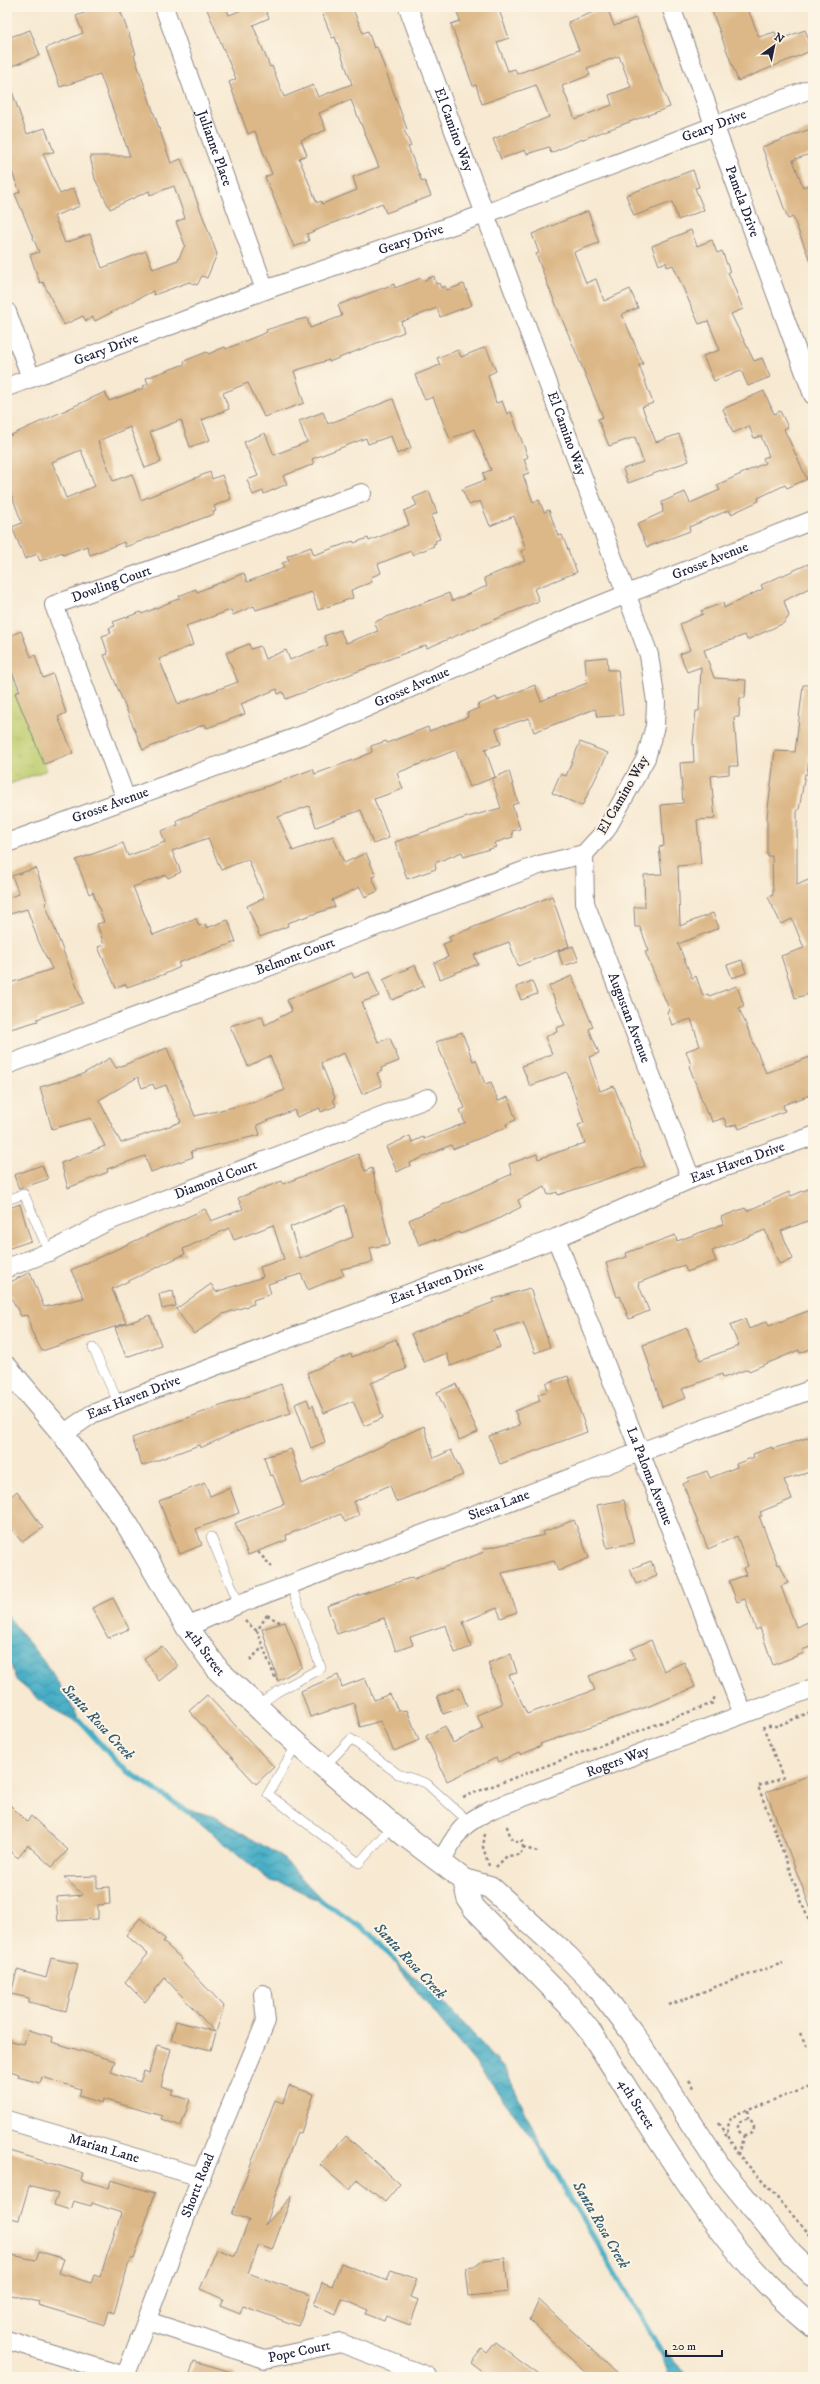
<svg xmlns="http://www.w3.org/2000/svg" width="820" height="2384" font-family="'IM FELL DW Pica',serif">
<defs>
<pattern id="park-tufts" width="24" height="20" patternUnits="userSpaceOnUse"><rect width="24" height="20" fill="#bfcd6f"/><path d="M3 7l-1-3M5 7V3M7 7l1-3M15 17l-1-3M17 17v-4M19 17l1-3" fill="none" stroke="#a4b061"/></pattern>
<pattern id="water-waves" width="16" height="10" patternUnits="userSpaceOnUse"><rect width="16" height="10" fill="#47aec6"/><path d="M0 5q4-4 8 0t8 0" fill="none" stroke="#3b8da2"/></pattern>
</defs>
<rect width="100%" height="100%" fill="#fcf5e5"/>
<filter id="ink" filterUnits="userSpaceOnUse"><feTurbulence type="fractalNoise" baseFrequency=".025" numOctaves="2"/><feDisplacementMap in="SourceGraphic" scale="8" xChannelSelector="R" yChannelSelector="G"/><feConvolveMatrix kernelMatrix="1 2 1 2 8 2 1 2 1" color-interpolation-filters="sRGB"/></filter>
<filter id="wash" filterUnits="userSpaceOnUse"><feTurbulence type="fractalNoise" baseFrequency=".012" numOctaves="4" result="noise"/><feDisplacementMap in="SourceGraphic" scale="16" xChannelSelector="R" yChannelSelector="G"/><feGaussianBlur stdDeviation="0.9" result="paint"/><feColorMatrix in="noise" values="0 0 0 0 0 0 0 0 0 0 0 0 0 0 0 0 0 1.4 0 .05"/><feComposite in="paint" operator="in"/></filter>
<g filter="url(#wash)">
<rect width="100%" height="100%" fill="#f7e9d2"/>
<path fill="url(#park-tufts)" stroke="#707855" d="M7,664L47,770L7,785Z"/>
<g fill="url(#water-waves)" stroke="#346880">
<path d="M7,1615L51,1671L83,1725L47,1706L16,1680L7,1654Z"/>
<path d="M182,1808L214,1816L282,1857L327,1905L286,1884L270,1881Z"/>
<path d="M390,1956L447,2005L506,2071L547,2158L478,2066L437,2017Z"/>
<path d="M656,2343L691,2377H670Z"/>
</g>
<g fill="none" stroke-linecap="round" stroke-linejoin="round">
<g stroke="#47aec6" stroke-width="5.5">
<path d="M79,1720L120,1766L188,1812"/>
<path d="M321,1901L371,1934L395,1961"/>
<path d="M543,2152L660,2349"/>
</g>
</g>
<g id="blocks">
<g fill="#dcb787" fill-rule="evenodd">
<path d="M100,7H119L136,54L134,55L171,163L181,159L217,254L207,278L202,276L197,285L189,282L154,295L153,291L95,321L93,317L86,321L83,316L64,325L43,282L40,283L30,255L39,252L15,194L20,192L7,160V83H9L27,134L45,128L54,152L43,153L60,194L74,188L80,206L54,216L65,243L90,234L102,268L146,251L153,269L178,260L185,245L176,222L185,218L174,186L150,195L149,191L110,209L95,179L90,156H130L100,74L60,87L46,48L83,33L76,16Z"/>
<path d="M206,7H226L229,15L249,7H264L269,18L253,25L270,67L272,66L284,97L313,85L318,97L352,84L335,37L332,38L320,7H352L363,33L368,31L374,48L377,47L407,129L404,130L411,146L408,147L422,182L425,181L431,196L386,213L382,203L307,234L309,241L294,247L265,177L272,174L255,131L248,134L229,82L236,79ZM351,100L379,167L353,177L357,190L322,204L321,201L317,203L299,158L307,155L301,140L326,130L319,113Z"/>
<path d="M455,7H498L509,38L497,42L508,71L515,69L517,74L579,50L568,22L607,7L614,26L636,18L670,107L575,142L551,153L549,147L527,154L525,150L501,159L493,139L549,117L536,85L482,104L476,85L473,86L451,24L460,21ZM619,56L631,87L609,95L612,105L575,119L562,86L590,75L587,68Z"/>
<path d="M722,7H747L759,37L775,32L778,40L805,30L813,50L738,81L712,11Z"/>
<path d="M30,30L40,55L7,68V38Z"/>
<path d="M813,128V153L793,160L803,187L813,183L812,266L793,217L788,219L762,147Z"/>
<path d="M693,170L699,187L695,188L704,210L678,220L672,202L634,216L626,195Z"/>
<path d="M588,211L599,243L574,252L586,283L596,279L604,301L630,289L638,308L622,314L643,364L639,365L653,403L642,407L656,442L679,434L689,461L628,483L623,469L643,462L635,437L609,446L598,419L603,417L549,288L536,254L539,253L532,234Z"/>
<path d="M691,230L697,246L712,240L717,253L722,251L730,272H728L743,309L731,314L754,361L762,358L770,377L748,386L741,370L714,381L703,356L720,350L708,321L699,324L673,265L667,267L666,262L659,265L652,246Z"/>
<path d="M434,276L436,284L439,283L441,288L445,286L447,290L464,284L472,305L440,317L437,308L401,322L404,332L329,362V360L294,371L304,403L264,417L248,383L223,393L229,409L202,420L210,440L190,447L181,420L150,432L161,462L145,468L130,427L98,441L113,481L132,474L141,500L210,472L212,479L222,475L231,499L214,506L216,511L213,512L214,514L125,547L124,542L90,555L87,546L63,555L62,552L40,561L37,554L25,559L12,527L22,523L7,483V437L105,392L109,401L144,388L143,386L148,384L146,378L185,364L184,361L207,352L208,354L225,347L226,349L267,332L266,330L294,321L307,318L310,328L342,316L338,305L394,284L395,288L421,278L422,281ZM81,450L95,486L66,498L52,462Z"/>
<path d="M486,347L496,371L488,375L496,403L502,401L507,414L511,412L528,457L524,459L529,473L523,475L533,502L539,500L544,512L549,510L558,536L562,535L577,572L534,589L539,601L427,648L426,645L286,699L283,692L278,694L277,689L241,704L245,714L207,728L205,724L143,750L104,655L108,654L102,636L111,633L109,628L115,626L113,622L141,612L142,614L180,598L179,596L196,589L197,592L244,573L247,582L284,568L282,563L289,561L287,556L311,547L314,555L353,541L354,543L368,538L369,541L409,525L404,511L417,505L413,498L429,491L437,513L431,516L440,539L435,541L436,543L433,544L434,546L412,555L411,551L378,564L381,573L371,577L372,582L351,590L353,598L318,610L312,592L256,610L254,606L233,615L231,610L186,626L193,645L159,659L178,704L238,682L226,653L249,644L251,649L260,646L265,659L286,650L290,660L328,645L324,636L340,630L346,643L378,631L374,622L449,593L452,601L487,586L484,578L525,561L521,551L526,549L514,516L490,526L480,501L469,505L462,489L485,480L483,473L491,470L474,429L450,439L433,397L425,400L415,375L440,365L437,358L458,350L461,357Z"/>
<path d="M764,391L774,414L780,411L788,427L784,429L807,479L787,488L785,485L758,498L759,501L731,514L729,510L689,527L690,531L647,547L637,524L663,512L662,502L685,492L690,503L720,490L717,485L765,463L763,458L769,456L761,436L754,438L749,426L733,433L723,409Z"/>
<path d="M393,399L411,448L397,454L391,436L368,444L366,438L312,459L314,464L283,476L287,484L264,494L263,491L253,495L247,480L258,476L244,442L265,433L274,455L307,442L299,421L323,412L328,424Z"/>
<path d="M808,564L809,567L813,564V586L784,601L789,616L784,623L747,640L745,635L704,650L714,678L746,680L745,698H740L739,717H734L738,766H729V774L711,776L715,819L697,820L701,864L678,866L680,926L713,913L719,928L678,944L692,978L696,976L703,996L708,994L709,996L737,986L744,1006L739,1008L766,1073L813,1056V1094L783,1105L785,1111L739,1129L737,1124L727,1127L724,1118L712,1122L709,1113L707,1114L689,1066L691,1065L686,1051L700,1046L691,1019L672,1025L667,1012L670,1011L645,952L649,951L640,927H635L634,907H645L644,875L662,874L659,847L664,846L661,805L683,803L680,763L694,762L693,742L696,711H699L701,667L687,672L680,654L690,650L680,624L703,614L701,611L723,603L724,608L763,589L761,585Z"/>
<path d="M21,631L31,657L35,655L43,678L53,674L66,713L58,717L73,753L44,764L15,693L20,691L7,660V637Z"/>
<path d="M607,657L608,670H618L623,715L598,717L595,709L534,732L529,718L496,729L501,744L485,749L495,777L470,787L456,750L397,773L403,789L374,799L389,838L373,844L361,810L316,827L309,806L278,817L293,851L333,836L344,863L366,853L376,876L372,877L378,891L365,897L360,887L332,900L335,907L287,923L288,926L260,937L247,906L264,898L248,859L221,870L208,838L172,851L181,872L168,878L166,875L133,887L153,935L196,918L199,926L205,924L207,928L228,920L236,942L178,963L180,967L165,974L127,987L126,984L116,988L98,947L104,945L97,924L104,922L93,892L89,894L76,860L123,843L128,856L165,842L161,831L178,825L177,820L313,769L315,774L359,758L372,752L371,746L386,741L387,743L428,727L429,731L468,717L467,713L479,708L477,705L496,697L497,700L535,685L541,701L587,683L585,659Z"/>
<path d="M803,685H813V749H810L807,774H805L799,810H797V885L813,878V993L795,998L781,956L804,948L792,919L781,924L768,897L773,895L772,856H767V817L775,751L795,752Z"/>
<path d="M580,742L608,753L582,806L552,793L560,774L566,776Z"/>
<path d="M509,771L518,803L512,805L520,829L512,831L513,837L494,843L496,847L464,857L462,852L435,863L436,869L407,879L395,842L464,818L501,808L492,779Z"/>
<path d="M36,868L47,902L45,903L83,1003L37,1019L38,1021L7,1030V984L52,969L38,940L27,909L10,914L7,904V898L19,894L12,876Z"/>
<path d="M552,896L569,946L518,966L509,942L474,955L478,964L440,979L434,963L448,957L443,944L451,941L449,937Z"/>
<path d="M573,946L579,961L563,966L558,951Z"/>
<path d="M742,960L746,973L732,978L727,965Z"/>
<path d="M415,965L424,986L392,1000L383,980Z"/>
<path d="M369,972L379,996L362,1002L378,1042L390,1038L399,1061L381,1068L382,1071L377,1073L382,1086L362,1094L344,1053L321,1063L335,1098L333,1099L336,1106L321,1112L320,1108L297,1117L294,1110L257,1125L260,1135L191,1151L193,1157L151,1172L145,1156L107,1169L108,1172L68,1188L61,1163L105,1146L91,1118L52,1129L40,1087L81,1075L110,1058L116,1068L167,1048L195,1116L255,1102L285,1090L270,1056L248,1066L230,1026L262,1016L265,1025L292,1011L287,1000L352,973L354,978ZM138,1077L142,1088L153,1084L155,1089L166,1085L181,1122L121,1143L99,1100Z"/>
<path d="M572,976L593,1027L589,1029L599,1053L589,1057L600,1091L614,1086L645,1166L558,1195L557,1192L548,1195L545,1187L518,1200L521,1207L494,1221L460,1234L459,1232L436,1241L435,1239L419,1245L409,1220L512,1174L509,1164L537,1154L538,1159L585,1143L578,1125L584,1123L567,1072L530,1086L522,1066L552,1054L545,1037L557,1032L556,1028L565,1025L549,986Z"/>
<path d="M532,981L537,994L521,1000L516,987Z"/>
<path d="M462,1032L473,1061L476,1060L485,1084L491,1082L498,1101L508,1097L516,1120L506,1124L507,1127L453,1149L451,1145L410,1163L411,1165L397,1172L386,1147L410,1136L412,1142L423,1137L424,1139L465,1123L460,1110L465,1108L436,1042Z"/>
<path d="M358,1154L365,1171L372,1168L390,1244L370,1248L373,1262L341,1269L344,1275L308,1290L301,1274L268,1284L271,1294L253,1300L254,1304L223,1314L194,1334L176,1309L211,1284L216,1292L263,1277L260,1267L284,1259L273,1225L234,1240L229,1228L183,1249L185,1254L112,1289L126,1323L42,1351L31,1330L28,1315L21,1316L7,1290V1284L30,1272L44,1307L84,1298L71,1270L205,1209L211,1221L243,1209L238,1198L282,1181L283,1184ZM345,1205L353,1237L300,1259L290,1227Z"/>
<path d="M42,1165L48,1179L19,1189L14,1175Z"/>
<path d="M813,1187V1219L781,1231L793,1259L779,1264L765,1230L712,1251L716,1261L687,1272L684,1265L638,1283L649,1311L629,1319L620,1296L617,1297L606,1263L627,1257L626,1253L675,1235L677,1241L723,1224L721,1217L745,1208L747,1211L789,1192L791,1196Z"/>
<path d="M20,1204L31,1241L7,1249V1209Z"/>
<path d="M530,1288L550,1347L535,1353L523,1322L494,1331L500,1347L451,1366L446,1353L424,1362L411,1334L494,1302L493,1299Z"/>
<path d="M173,1291L176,1306L162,1309L159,1294Z"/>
<path d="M813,1309V1348L800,1353L799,1350L749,1371L748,1369L723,1378L722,1374L682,1389L686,1398L662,1407L643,1345L687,1328L700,1360L739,1346L730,1325L745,1319L749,1329L767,1321L769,1326Z"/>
<path d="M150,1315L161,1345L126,1357L115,1328Z"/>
<path d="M396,1339L406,1369L371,1383L383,1418L364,1426L353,1401L324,1413L307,1373L351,1354L352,1357Z"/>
<path d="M568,1376L587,1432L500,1464L489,1436L520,1425L515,1411L540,1401L538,1394L548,1391L546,1383Z"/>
<path d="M281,1384L291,1413L245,1428L200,1448L199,1445L142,1466L132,1438Z"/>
<path d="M456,1384L478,1432L459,1440L437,1392Z"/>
<path d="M307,1399L310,1407L313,1405L325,1442L311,1448L295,1404Z"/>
<path d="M424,1426L434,1458L451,1450L463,1475L396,1502L390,1485L353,1502L359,1515L345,1522L341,1514L286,1535L287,1540L248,1555L235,1523L284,1504L273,1475L270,1476L264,1457L291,1449L302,1484Z"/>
<path d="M813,1436V1471L784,1480L792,1499L760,1512L762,1516H759L778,1565L780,1564L788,1583L781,1586L796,1627L813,1620V1646L802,1650L804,1653L773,1665L760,1628L756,1630L745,1599L737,1602L729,1581L746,1575L743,1568L748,1566L737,1536L708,1549L683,1484L689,1481L688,1478L707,1471L710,1478L737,1467L736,1464L754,1457L753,1454L772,1447V1449Z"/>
<path d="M205,1483L210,1496L230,1488L239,1513L196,1529L202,1545L180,1554L159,1501Z"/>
<path d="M17,1491L43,1528L22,1542L7,1524V1500Z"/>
<path d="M624,1500L634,1543L607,1548L597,1505Z"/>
<path d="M574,1520L589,1558L558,1571L554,1561L502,1573L517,1612L501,1618L497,1608L463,1622L471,1647L455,1653L446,1625L410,1637L413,1645L396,1651L384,1618L337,1634L327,1606L413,1577L414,1579L484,1552L483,1549L544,1535L543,1532Z"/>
<path d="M651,1561L657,1576L636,1584L630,1569Z"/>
<path d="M113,1598L129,1629L108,1638L92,1608Z"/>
<path d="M285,1622L302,1667L278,1681L262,1629Z"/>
<path d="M651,1640L664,1671L684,1662L695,1687L655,1704L540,1744L541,1746L520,1755L519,1753L498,1762L496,1758L447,1781L426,1736L445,1726L453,1743L483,1729L477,1715L502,1704L488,1663L511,1654L517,1673L509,1675L527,1714L595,1690L589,1676L635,1658L631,1649Z"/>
<path d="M162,1646L178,1666L159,1681L144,1658Z"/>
<path d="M338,1675L342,1687L365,1678L374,1700L390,1694L398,1711L407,1710L419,1740L394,1751L380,1721L360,1727L354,1703L310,1717L301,1691Z"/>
<path d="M460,1687L467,1706L443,1714L437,1696Z"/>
<path d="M207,1695L274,1767L256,1784L189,1711Z"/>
<path d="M813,1774V1911L812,1912L766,1792Z"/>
<path d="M7,1802L27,1822L31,1816L68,1850L52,1867L28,1845L18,1858L7,1848Z"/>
<path d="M97,1876V1888L109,1887L110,1904L98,1905V1919L58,1921L56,1897L83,1895L64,1877Z"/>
<path d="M140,1918L165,1939L163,1942L182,1959L181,1961L224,2006L211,2050L171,2040L176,2021L215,2032L165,1978L145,2002L125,1982L148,1954L126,1935Z"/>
<path d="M51,1958L78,1964L66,2011L29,2002V1998L11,1994L17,1970L46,1978Z"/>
<path d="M28,2030L53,2037L52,2042L115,2061L111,2072L140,2082L144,2071L149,2073L157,2045L171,2049L161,2086L173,2090L171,2094L190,2100L181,2126L161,2119L162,2116L103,2099L102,2103L79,2096L81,2089L42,2077L40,2083L18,2077L19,2074L7,2070V2040L24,2044Z"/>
<path d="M289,2086L314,2094L301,2133L297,2132L265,2225L292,2196L272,2250L259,2245L248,2273L310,2295L298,2326L243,2306L240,2314L220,2306L223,2299L200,2289L217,2249L235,2256L249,2220L232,2214L275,2100L283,2103Z"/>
<path d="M346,2136L400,2184L385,2202L358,2180L349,2190L320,2165Z"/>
<path d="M7,2150L83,2173L81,2180L109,2188L111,2180L155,2193L134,2259L130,2258L114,2313L109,2311L105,2325L38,2305L39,2302L7,2294V2254L36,2260L39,2251L64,2259L59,2273L91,2283L94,2275L100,2277L121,2213L92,2203L91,2206L73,2201L70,2210L54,2205L58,2194L29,2186L19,2220L7,2217Z"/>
<path d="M505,2258L508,2292L469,2296L466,2268L474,2267L484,2260Z"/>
<path d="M341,2263L387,2281L391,2270L417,2279L410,2297L419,2300L410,2325L386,2316L384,2321L366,2314L368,2310L342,2299L336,2314L314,2305L322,2282L332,2286Z"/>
<path d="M539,2300L621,2377H590L530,2320Z"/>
<path d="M496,2342L520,2361L542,2377H490L471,2363L482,2349L487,2353Z"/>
<path d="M194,2361L235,2373V2377H189Z"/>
</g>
</g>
</g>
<g filter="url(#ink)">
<use href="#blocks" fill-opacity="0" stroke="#8c8686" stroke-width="1"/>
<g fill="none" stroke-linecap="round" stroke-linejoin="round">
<g stroke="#8c8686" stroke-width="10">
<g id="lane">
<path d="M7,1200L24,1194L49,1252"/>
<path d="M93,1348L119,1404"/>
<path d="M211,1537L239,1604"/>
<path d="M256,1707L277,1692L321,1668L291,1585"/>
<path d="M297,1744L268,1794L359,1863L393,1825"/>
<path d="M324,1767L351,1739L398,1774L426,1783L468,1821"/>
</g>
</g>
<g stroke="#8c8686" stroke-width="20">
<g id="street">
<path id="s1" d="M164,7L265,290"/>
<path id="s2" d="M408,7L649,655L656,702L655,726L646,758L606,830L584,854"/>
<path id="s3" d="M671,7L813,395"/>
<path d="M7,312L31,378"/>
<path id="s4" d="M7,387L265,290L485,214L813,88"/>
<path id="s5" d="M126,799L54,605L362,493"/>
<path id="s6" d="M7,843L316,730L572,616L813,520"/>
<path id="s7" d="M584,854L585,903L691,1179"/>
<path id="s8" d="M7,1065L539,865L584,854"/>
<path id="s9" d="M556,1238L743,1714"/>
<path id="s10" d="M7,1268L49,1252L106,1222L428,1098"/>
<path id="s11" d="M63,1434L92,1414L168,1384L556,1238L691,1179L813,1136"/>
<path id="s12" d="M187,1627L239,1604L618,1460L813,1389"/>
<path id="s13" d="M441,1861C459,1830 459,1826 492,1809L813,1688"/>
<path id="s14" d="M7,2120L201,2177"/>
<path id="s15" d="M147,2321L265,2359L341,2343L427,2376"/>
<path d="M7,2340L125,2376"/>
<path id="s16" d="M125,2377L201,2177L266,2021L263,1994"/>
</g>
</g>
<g stroke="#8c8686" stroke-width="24">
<g id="secondary">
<path id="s17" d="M7,1368L63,1434L127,1524L187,1627L219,1671L297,1744L407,1837L464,1880L490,1887L568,1957L595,1985L631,2031L722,2170L791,2254L813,2275"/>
<path id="s18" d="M464,1880L468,1898L474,1908L568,2004L589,2030C657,2132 715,2248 813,2326"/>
</g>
</g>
<g stroke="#8c8686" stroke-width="2.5" stroke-dasharray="3 3" stroke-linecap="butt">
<path d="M258,1552L272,1567"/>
<path d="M267,1615L257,1631L275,1678"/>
<path d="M267,1615L281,1623"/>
<path d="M245,1621L257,1631"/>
<path d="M250,1660L263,1647"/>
<path d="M763,1726L783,1778L758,1786L813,1932"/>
<path d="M768,1726H777L813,1711"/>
<path d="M463,1797L713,1703L715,1695"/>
<path d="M485,1834L483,1847L489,1866"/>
<path d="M523,1847L540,1853"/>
<path d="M496,1867L507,1856L520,1855L523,1847L522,1841L519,1843L511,1838L506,1824"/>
<path d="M812,1953L813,1952"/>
<path d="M669,2005L733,1980L783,1963"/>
<path d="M800,2033L807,2047"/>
<path d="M689,2080L695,2089"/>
<circle cx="746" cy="2127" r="8"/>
<path d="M748,2119V2109L813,2086"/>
<path d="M718,2123L728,2137"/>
<path d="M744,2135L738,2154L813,2238"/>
<path d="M738,2154C724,2130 720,2120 748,2109"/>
</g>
<use href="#lane" stroke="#fff" stroke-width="9"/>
<use href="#street" stroke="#fff" stroke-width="18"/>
<use href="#secondary" stroke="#fff" stroke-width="22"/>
</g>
</g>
<g text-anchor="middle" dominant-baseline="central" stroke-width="4" stroke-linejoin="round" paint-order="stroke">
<g font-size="14" fill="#22223b" stroke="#fcf5e5">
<text stroke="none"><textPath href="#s4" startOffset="754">Geary Drive</textPath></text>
<text stroke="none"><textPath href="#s2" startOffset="131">El Camino Way</textPath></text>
<text stroke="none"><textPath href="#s1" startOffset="150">Julianne Place</textPath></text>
<text stroke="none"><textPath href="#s3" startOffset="207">Pamela Drive</textPath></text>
<text stroke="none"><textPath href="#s4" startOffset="430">Geary Drive</textPath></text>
<text stroke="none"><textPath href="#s4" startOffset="106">Geary Drive</textPath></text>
<text stroke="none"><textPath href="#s2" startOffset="455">El Camino Way</textPath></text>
<text stroke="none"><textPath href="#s6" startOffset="758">Grosse Avenue</textPath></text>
<text stroke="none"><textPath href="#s5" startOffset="268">Dowling Court</textPath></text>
<text stroke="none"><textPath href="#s6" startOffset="434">Grosse Avenue</textPath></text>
<text transform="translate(623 795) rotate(-60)">El Camino Way</text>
<text stroke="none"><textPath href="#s6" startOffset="110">Grosse Avenue</textPath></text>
<text stroke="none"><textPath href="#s8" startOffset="308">Belmont Court</textPath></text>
<text stroke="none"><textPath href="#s7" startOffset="172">Augustan Avenue</textPath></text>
<text stroke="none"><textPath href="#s11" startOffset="728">East Haven Drive</textPath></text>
<text stroke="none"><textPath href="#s10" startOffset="227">Diamond Court</textPath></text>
<text stroke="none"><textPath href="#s11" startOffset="404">East Haven Drive</textPath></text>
<text stroke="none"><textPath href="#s11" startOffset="80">East Haven Drive</textPath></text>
<text stroke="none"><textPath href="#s9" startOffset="256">La Paloma Avenue</textPath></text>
<text stroke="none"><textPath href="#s12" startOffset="335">Siesta Lane</textPath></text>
<text stroke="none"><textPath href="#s17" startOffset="347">4th Street</textPath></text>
<text stroke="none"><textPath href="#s13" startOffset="209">Rogers Way</textPath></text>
<text stroke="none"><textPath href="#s18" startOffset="286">4th Street</textPath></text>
<text stroke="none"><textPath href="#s14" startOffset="101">Marian Lane</textPath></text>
<text stroke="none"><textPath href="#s16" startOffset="205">Shortt Road</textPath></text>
<text stroke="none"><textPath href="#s15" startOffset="159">Pope Court</textPath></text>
</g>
<g font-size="15" font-style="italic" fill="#315a73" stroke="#fcf5e5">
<text transform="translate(98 1722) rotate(47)">Santa Rosa Creek</text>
<text transform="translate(410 1961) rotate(47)">Santa Rosa Creek</text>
<text transform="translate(601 2225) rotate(60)">Santa Rosa Creek</text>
</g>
</g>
<rect width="820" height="2384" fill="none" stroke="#fcf5e5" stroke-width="24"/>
<g transform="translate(774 46) rotate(33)" stroke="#fcf5e5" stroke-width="3" paint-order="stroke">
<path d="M0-3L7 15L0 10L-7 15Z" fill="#22223b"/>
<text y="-6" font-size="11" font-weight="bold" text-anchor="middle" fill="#22223b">N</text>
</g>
<path d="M666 2350v6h56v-6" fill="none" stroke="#22223b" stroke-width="2"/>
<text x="672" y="2350" font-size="12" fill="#22223b" stroke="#fcf5e5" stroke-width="3" paint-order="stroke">20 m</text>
</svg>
